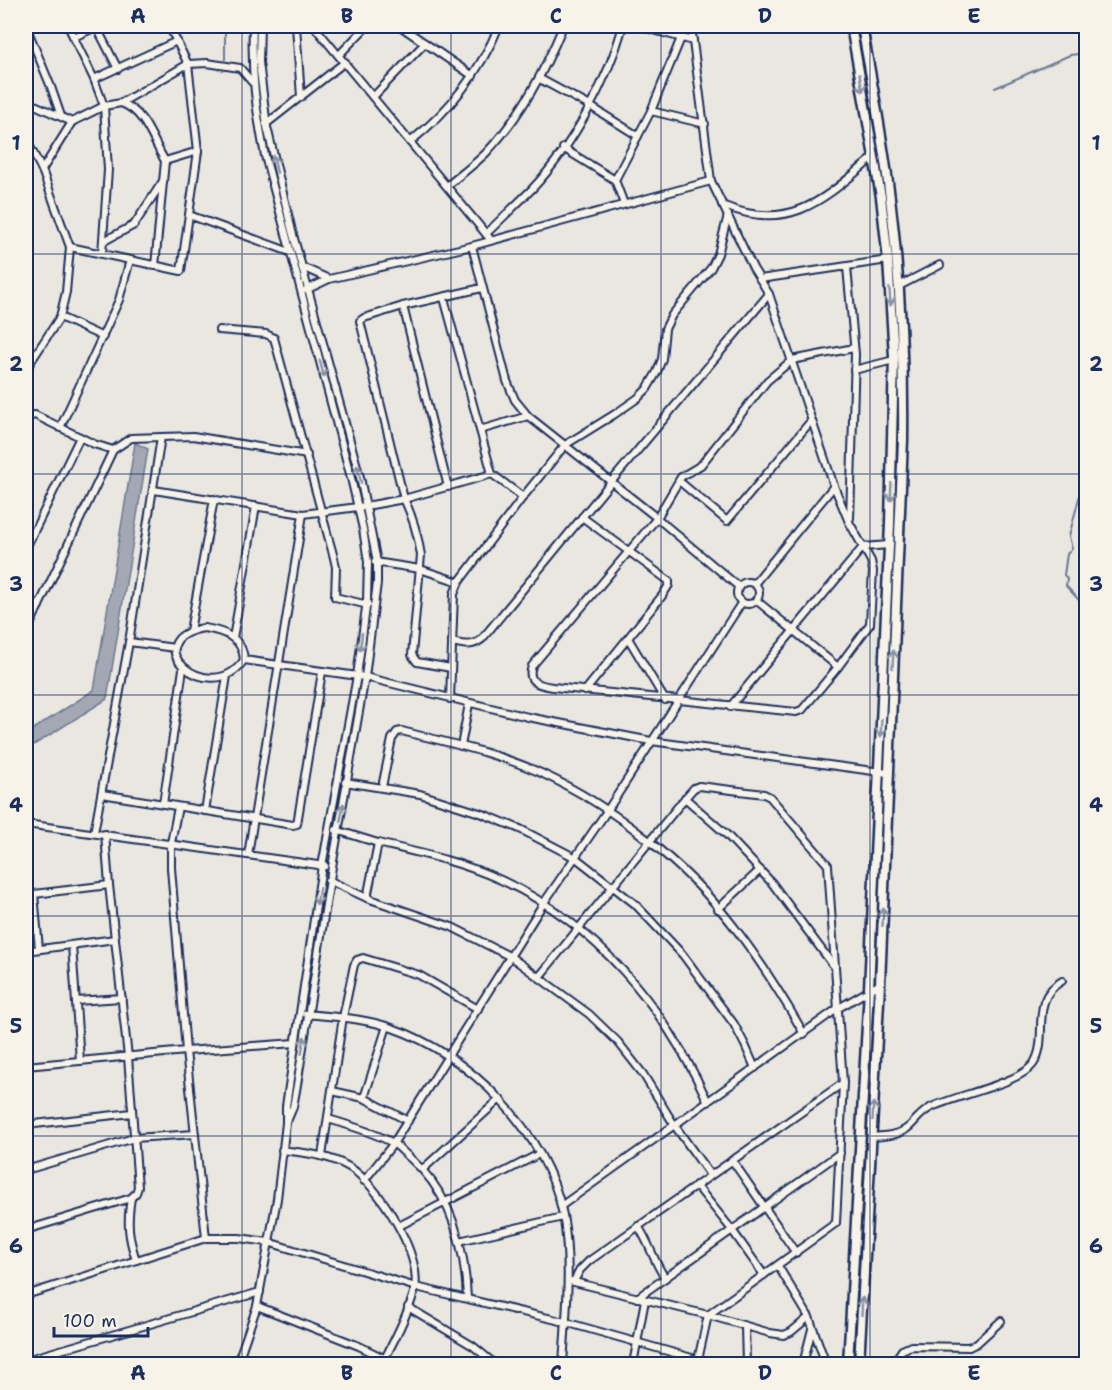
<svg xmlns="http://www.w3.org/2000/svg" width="1112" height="1390" font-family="'Shantell Sans',sans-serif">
<rect width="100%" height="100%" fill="#eae7e0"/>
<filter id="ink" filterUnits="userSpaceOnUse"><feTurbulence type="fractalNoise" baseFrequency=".0167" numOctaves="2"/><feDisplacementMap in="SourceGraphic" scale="12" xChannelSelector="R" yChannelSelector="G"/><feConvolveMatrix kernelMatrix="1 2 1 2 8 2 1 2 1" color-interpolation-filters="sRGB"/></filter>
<g filter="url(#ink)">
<path fill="#a3a8b4" stroke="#6d7892" stroke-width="1.5" d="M135,443L148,449L107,699L26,750V734L94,690Z"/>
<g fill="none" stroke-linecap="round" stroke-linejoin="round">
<g stroke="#6d7892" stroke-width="2">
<path d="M225,59V26"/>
<path d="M995,88L1070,55L1086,53"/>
<path d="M1086,481L1082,487L1069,536L1072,549L1067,554L1064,575L1067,579L1066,586L1079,600L1086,602"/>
</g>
<g stroke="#1b2f5e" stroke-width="10">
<g id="street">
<path d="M26,26L51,87L61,116"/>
<path d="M68,26L94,79L104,106L108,170L102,253"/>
<path d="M96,26L118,69"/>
<path d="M260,26L259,62L267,127L292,231L360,477L377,562V583L365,677L332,867L297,1085L293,1107L288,1119"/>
<path d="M296,26L301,97"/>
<path d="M314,26L491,240"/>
<path d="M400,26L473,76"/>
<path d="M639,26L693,41"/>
<path d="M691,26L711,181L753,268L769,294L834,486L849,522L871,561L873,571L870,624L838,667L802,710L796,712L553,687C540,685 526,683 532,666L657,518L681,477L701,465L767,381L792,360L854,348"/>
<path d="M74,37L98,26"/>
<path d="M339,55L367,26"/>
<path d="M94,79L177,41"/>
<path d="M540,79L590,106L638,136"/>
<path d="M373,97L425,43"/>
<path d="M26,101L72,122"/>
<path d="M121,103C146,112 152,140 165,161L155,266"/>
<path d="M651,111L705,124"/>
<path d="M266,124L345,62"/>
<path d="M26,139L42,170L70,247L66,292L60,317L26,369"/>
<path d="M410,142C449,111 480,72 499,26"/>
<path d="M563,148L615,180L624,204"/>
<path d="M165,161L198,151"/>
<path d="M42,170L72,122L104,106L121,103L188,64L207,63L240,68L252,82"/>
<path d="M615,180L651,111L681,38"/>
<path d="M447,186C460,175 474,165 486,153C521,116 544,72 563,26"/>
<path d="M722,205C791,234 825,198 874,157"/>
<path d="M189,215L290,252"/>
<path d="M486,234C501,219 517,204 532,189C573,146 607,82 623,26"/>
<path d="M104,241L134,225L163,181"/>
<path d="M472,246L507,381L515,400L528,416L657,518L739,587"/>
<path d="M70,247L181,271L198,151L188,64L169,26"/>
<path d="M302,267L329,279"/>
<path d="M847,267L855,354L850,518"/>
<path d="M760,279L888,260"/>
<path d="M899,286L940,265"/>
<path d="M306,290L329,279L472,246L711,181"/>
<path d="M444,298L492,474L523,497"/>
<path d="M403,306L448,487"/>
<path d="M60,317L103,337"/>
<path d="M219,330L266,334L274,338L334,558L336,567L335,597L368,605"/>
<path d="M854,370L894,360"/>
<path d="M26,417L35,415L94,444L113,450"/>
<path d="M60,428L119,300L130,260"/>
<path d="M480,430L528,416"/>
<path d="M679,481L727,521L811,421"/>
<path d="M154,490L303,514L366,506L404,499L492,474"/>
<path d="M582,517L669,581V585L662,596L585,691"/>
<path d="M26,548L80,437"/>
<path d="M375,562L420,569L459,582"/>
<circle cx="748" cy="593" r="11"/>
<path d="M754,584L834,486"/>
<path d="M26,598L39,606"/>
<path d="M756,600L838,667"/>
<path d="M204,628C224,631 243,638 244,660C210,710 132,640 204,628Z"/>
<path d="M190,631L214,499"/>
<path d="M26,633L113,450L131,438L193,436L307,455"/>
<path d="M233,638L256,506"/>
<path d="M628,638L665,700"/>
<path d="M129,642L175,648"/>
<path d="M452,642C465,645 472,647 482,639L611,482L769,294"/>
<path d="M244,660L365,677L528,717L651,741L888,773"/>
<path d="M451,668L417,662L412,655L421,555C418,536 413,517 404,499L360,321L364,318L403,306L482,288"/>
<path d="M450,699L454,594L459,582L523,497L565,445L615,414L638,398L647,389L657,372L662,359L665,329L672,315L711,268L718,254L728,215"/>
<path d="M730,707L863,547L889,545"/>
<path d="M461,746L469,704"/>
<path d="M345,782L420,794L483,814L520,829L576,858L635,904L683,955L734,1024L745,1045L755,1068"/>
<path d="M382,787L392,739L397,732L402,731C449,743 497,753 541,773C613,806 687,865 735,928C761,962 783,997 804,1034"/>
<path d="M102,794L293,825L297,824L322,672"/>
<path d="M685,798L727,835L772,883L833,965"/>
<path d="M163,804L183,669"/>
<path d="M178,807L171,843V868L186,1051L206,1238"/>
<path d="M205,811L227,676"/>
<path d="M26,824L325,866"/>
<path d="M336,830L378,843"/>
<path d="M94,833L129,642L161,437"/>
<path d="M105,834L109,885"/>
<path d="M248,855L303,514"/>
<path d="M328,880L367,898L378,843C420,853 462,862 501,880C597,924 665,1008 708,1102"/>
<path d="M34,894L39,949"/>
<path d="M26,895L109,885L128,1057L138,1187L136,1193L131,1198L26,1230"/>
<path d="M367,898L452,927L511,957L589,1014L618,1042L643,1074L675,1126L710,1175"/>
<path d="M718,909L760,870"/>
<path d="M72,945L80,1061"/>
<path d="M26,951L115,939"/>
<path d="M539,977L685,798L694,788L699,786L764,794L770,797L828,865L843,1083L836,1223L708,1315L698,1360"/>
<path d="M76,1001L122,998"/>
<path d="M306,1014C335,1017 364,1018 392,1028C469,1054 547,1132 563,1215C572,1264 566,1315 563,1364"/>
<path d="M26,1066L186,1051L295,1043"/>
<path d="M332,1091L364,1098L408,1121"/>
<path d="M364,1098L387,1026"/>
<path d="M328,1119C349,1125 373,1132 393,1143C399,1147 404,1153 410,1158C451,1193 465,1246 467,1298"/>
<path d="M26,1125L132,1113"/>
<path d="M871,1137C885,1136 899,1136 910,1126C917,1119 921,1113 930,1108C953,1096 1022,1083 1034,1063C1050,1037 1028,1000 1062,981"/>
<path d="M282,1150C305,1153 329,1155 349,1167C378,1184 422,1254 415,1288C411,1308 392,1345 382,1364"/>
<path d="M322,1156L343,1017L354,965L357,960L363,958L419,975L478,1009"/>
<path d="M732,1160L796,1253"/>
<path d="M423,1169L500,1099"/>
<path d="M26,1170L134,1138L195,1134"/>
<path d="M364,1181L393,1144L543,904L607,811L742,602"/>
<path d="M696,1185L732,1230L764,1275"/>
<path d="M131,1198C127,1222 128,1236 136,1260"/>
<path d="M561,1206L837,1009L880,984"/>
<path d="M399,1226L539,1154"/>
<path d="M638,1226C650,1244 653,1260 665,1278"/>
<path d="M459,1241L563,1217"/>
<path d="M778,1266L809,1317L826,1364"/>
<path d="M570,1281L708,1315L770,1333L784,1335L791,1332L809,1317"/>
<path d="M574,1281L580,1270L589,1261L843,1083"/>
<path d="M26,1295L206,1238H239L268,1242L416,1287L565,1322L713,1364"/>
<path d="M637,1298L840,1153"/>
<path d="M257,1306L359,1346L396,1364"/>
<path d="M408,1307L473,1346L495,1364"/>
<path d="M745,1326L746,1364"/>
<path d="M26,1360L260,1292"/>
<path d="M237,1364L257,1306L277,1199L286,1123V1106L322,866L357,676L367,600L368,562L363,529L351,478L265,156C256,110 251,73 253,26"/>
<path d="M633,1364L645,1300"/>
<path d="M803,1364L812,1329"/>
<path d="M893,1364L902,1350L911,1346L969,1347L977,1343L1001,1321"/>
</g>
</g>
<g stroke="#1b2f5e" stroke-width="13">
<g id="secondary">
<path d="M848,1364L869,989L890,524L894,356L888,260L881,197L851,26"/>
<path d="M859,1364L880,984L903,440C904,359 900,278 890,198C883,140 872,83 862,26"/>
</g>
</g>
<use href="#street" stroke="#f7f3e8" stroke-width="6"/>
<use href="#secondary" stroke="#f7f3e8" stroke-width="8"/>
</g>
<defs><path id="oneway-shaft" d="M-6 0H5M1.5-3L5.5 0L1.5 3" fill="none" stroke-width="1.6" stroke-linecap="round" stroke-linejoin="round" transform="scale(1.5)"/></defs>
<g stroke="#8991a3">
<use href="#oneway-shaft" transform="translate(861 83) rotate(80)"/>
<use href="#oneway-shaft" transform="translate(275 164) rotate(-103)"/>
<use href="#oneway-shaft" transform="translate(890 297) rotate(86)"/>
<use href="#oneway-shaft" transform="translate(322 369) rotate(75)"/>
<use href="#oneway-shaft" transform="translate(359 474) rotate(-104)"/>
<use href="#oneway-shaft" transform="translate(891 492) rotate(92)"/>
<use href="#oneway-shaft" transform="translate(361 642) rotate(97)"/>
<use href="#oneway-shaft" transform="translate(893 659) rotate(-87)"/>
<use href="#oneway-shaft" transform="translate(881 728) rotate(93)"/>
<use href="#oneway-shaft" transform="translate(342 812) rotate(-80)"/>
<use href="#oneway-shaft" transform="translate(318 896) rotate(99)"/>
<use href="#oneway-shaft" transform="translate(883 917) rotate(-87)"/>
<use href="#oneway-shaft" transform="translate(303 1045) rotate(-81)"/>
<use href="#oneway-shaft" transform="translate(873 1111) rotate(-87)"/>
<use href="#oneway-shaft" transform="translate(862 1306) rotate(-87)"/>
</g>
</g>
<path fill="none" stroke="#1b2f5e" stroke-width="1.5" stroke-opacity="0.55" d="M242,26V1364M451,26V1364M661,26V1364M870,26V1364M26,254H1086M26,474H1086M26,695H1086M26,916H1086M26,1136H1086"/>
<rect width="1112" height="1390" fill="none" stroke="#f7f3e8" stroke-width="66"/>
<path d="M54 1327v9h94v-9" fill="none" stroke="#1b2f5e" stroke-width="3"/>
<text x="63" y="1327" font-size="18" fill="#1b2f5e" stroke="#f7f3e8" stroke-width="4.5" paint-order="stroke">100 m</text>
<rect x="33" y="33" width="1046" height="1324" fill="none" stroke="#1b2f5e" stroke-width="2"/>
<g font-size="20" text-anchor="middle" font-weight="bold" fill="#1b2f5e">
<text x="138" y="23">A</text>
<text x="347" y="23">B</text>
<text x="556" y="23">C</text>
<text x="765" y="23">D</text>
<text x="974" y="23">E</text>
<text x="16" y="150">1</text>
<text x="1096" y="150">1</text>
<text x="16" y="371">2</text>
<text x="1096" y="371">2</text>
<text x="16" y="591">3</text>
<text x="1096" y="591">3</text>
<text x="16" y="812">4</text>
<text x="1096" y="812">4</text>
<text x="16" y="1033">5</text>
<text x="1096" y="1033">5</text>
<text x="16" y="1253">6</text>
<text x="1096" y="1253">6</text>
<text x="138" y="1380">A</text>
<text x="347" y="1380">B</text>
<text x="556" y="1380">C</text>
<text x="765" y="1380">D</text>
<text x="974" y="1380">E</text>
</g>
</svg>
